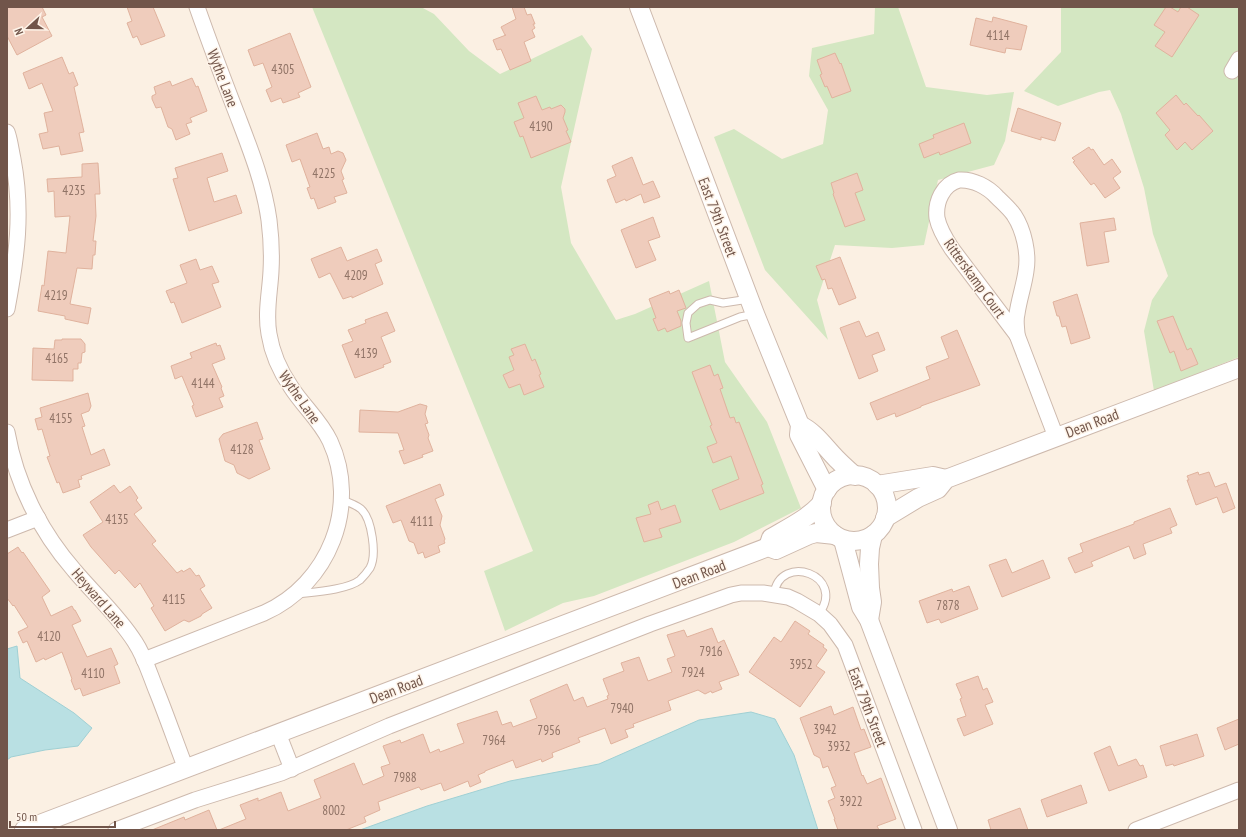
<svg xmlns="http://www.w3.org/2000/svg" width="1246" height="837" font-family="'PT Sans Narrow',sans-serif">
<rect width="100%" height="100%" fill="#fbf0e3"/>
<g fill="#d4e7c2">
<path d="M312,7H421L434,14L469,51L500,74L582,35L592,49L561,187L571,243L616,320L635,314L709,281L725,362L767,422L801,508L734,542L594,596L563,603L505,631L484,571L533,551Z"/>
<path d="M875,7H898L926,87L987,95L1014,92L1005,141L994,165L938,180L924,245L892,248L835,245L817,300L828,340L765,270L714,137L734,129L782,159L823,144L828,110L809,76L812,48L874,34Z"/>
<path d="M1061,7H1239V357L1154,391L1144,331L1152,300L1168,276L1153,234L1144,188L1121,114L1110,90L1099,92L1058,106L1024,91L1061,52Z"/>
</g>
<g fill="#b9e0e3" stroke="#a0d0d4">
<path d="M17,646L20,678L74,713L92,728L78,746L45,750L11,757L7,760V649Z"/>
<path d="M751,712L775,719L794,755L818,830H360L427,806L510,781L599,764L699,720Z"/>
</g>
<g fill="#efccbc" stroke="#e0b29d">
<path d="M7,7H42L46,15L42,17L52,36L17,55L7,36Z"/>
<path d="M127,7H153L165,36L141,45L137,36L133,38L127,23L132,21Z"/>
<path d="M512,7H524L527,15L531,14L535,24H533L535,28L532,30L535,37L524,42L531,61L510,70L501,49L497,50L493,40L506,35H505L501,27L516,19Z"/>
<path d="M1166,7H1170L1178,12L1181,7H1187L1199,15L1172,57L1155,46L1165,32L1154,25Z"/>
<path d="M993,17L1027,26L1021,50L1006,48L1005,53L970,45L976,18L992,22Z"/>
<path d="M290,33L311,87L298,93L300,97L283,103L281,98L271,102L266,90L272,87L263,63L254,66L248,50Z"/>
<path d="M835,53L840,64L841,63L851,91L832,98L827,86L825,87L820,75L822,74L817,60Z"/>
<path d="M62,57L69,74L73,72L78,85L74,87L84,132L79,133L83,151L61,155L59,146L43,149L39,134L48,132L44,113L53,111L42,83L29,89L23,73Z"/>
<path d="M192,78L196,87L198,86L207,111L190,118L192,122L186,124L190,134L176,140L172,129L168,127L161,107L156,108L152,99V96L156,94L154,87L170,81L172,86Z"/>
<path d="M1176,95L1184,105L1186,103L1198,116L1199,115L1213,131L1192,150L1185,142L1177,150L1165,135L1170,130L1156,113Z"/>
<path d="M536,96L542,110L550,107L551,109L561,105L565,109V112L563,118L568,130L566,131L571,142L531,158L523,136L520,137L514,122L524,118L518,103Z"/>
<path d="M1018,108L1061,123L1055,141L1041,137V140L1011,131Z"/>
<path d="M964,123L971,143L940,155L939,152L924,158L919,144L934,138L933,135Z"/>
<path d="M317,133L323,149L329,147L331,154L338,151L343,153L346,160L341,171L344,179L342,180L347,193L334,197L336,202L318,209L314,198L311,199L307,188L310,187L300,159L292,162L286,145Z"/>
<path d="M1089,147L1091,150L1093,149L1104,165L1112,159L1121,172L1113,178L1120,188L1105,198L1094,183L1091,185L1073,162L1075,161L1072,158Z"/>
<path d="M222,153L228,171L207,178L214,202L236,195L242,213L189,231L173,179L178,178L175,168Z"/>
<path d="M632,157L643,185L653,181L660,197L644,203L641,194L626,201L625,199L616,203L607,180L616,176L612,166Z"/>
<path d="M98,163L100,194H95L96,216L93,241H96L95,255H93L92,269L77,268L70,304L91,308L88,324L65,319V316L38,311L42,285L44,286L48,251L66,253L70,216L55,217L54,191L48,192L47,179L82,177V164Z"/>
<path d="M857,173L863,190L855,193L865,220L845,227L833,194L834,193L831,183Z"/>
<path d="M653,217L660,237L648,241L656,260L636,268L621,230Z"/>
<path d="M1114,218L1116,230L1104,232L1109,262L1087,266L1080,223Z"/>
<path d="M341,247L347,261L377,249L382,261L375,264L383,284L352,298V296L343,299L330,273L319,278L311,259Z"/>
<path d="M840,257L856,298L839,305L832,288L828,289L825,279L822,280L816,266Z"/>
<path d="M196,259L200,270L212,266L219,282L212,284L221,307L182,323L174,302L171,303L166,291L187,283L180,265Z"/>
<path d="M679,290L686,308L677,311L681,321V326L667,332L665,328L658,331L653,319L656,318L649,299L669,291L670,294Z"/>
<path d="M1077,294L1090,338L1071,344L1066,326L1062,327L1059,316H1057L1053,302Z"/>
<path d="M387,312L395,331L381,337L391,362L383,365L384,367L355,378L342,345L353,341L348,330L366,323L365,320Z"/>
<path d="M1173,316L1187,350L1191,348L1198,364L1181,371L1174,351L1170,353L1157,321Z"/>
<path d="M859,321L866,337L878,332L885,350L872,355L878,371L859,379L840,328Z"/>
<path d="M957,330L980,385L921,406V407L896,417L895,413L877,420L870,403L930,379L926,367L949,358L941,337Z"/>
<path d="M62,339H81L85,344V352L82,353L81,363H78V369H73V381L32,380L33,348L54,349L55,340H62Z"/>
<path d="M216,343L217,346L220,345L225,359L212,364L222,387L221,388L224,396L219,398L223,407L196,417L192,406L194,405L182,376L175,379L171,366L192,358L190,353Z"/>
<path d="M525,344L532,361L535,359L541,374L539,375L544,387L524,395L520,384L509,388L503,375L514,370L509,357L514,355L511,349Z"/>
<path d="M710,365L714,376L718,374L723,388L720,389L730,418L734,417L736,423L739,422L763,484L761,485L764,493L720,510L712,490L739,479L731,456L713,463L707,447L717,443L710,426L712,425L692,372Z"/>
<path d="M88,393L91,406L89,411L81,414L85,426L82,427L91,455L104,449L110,465L81,476L82,479L78,480L80,487L63,493L59,482L57,483L47,457L50,456L42,429L38,430L35,419L42,417L40,408Z"/>
<path d="M420,404L427,406L425,414L428,423L425,424L429,435L428,438L433,451L422,455L423,457L404,464L399,451L404,450L398,433L359,432L360,410L398,412Z"/>
<path d="M257,422L263,439L259,440L270,469L249,479L237,473L234,465L225,461L219,439L223,434Z"/>
<path d="M1198,472L1199,475L1209,472L1215,487L1226,483L1235,508L1223,513L1217,497L1196,505L1187,480H1189L1187,476Z"/>
<path d="M440,484L444,495L435,499L442,516L440,525L445,539L444,541L445,543L438,546L440,552L425,558L423,552L418,554L414,543L409,541L401,520L393,523L386,506Z"/>
<path d="M114,485L120,493L130,486L138,498L136,500L142,508L134,514L156,541L152,544L177,573L182,570L183,572L190,568L196,576L199,575L205,586L200,589L212,608L202,614L201,616L189,622L184,620L165,631L151,608L154,606L140,583L135,588L119,570L115,574L91,547L83,535L103,522L90,502Z"/>
<path d="M658,501L661,510L675,505L681,522L659,529L662,537L644,542L636,518L651,514L648,505Z"/>
<path d="M1170,508L1177,525L1170,528L1172,533L1143,544L1146,554L1134,559L1129,546L1091,562L1093,566L1075,573L1068,558L1083,552L1080,544L1134,524V522Z"/>
<path d="M18,547L22,553L23,552L50,591L42,597L51,616L72,606L74,610H75L81,621L72,625L87,657L111,648L118,664L114,666L120,683L83,696L80,688L75,690L71,680L72,679L62,652L45,660L44,658L36,662L27,641L23,643L18,632L28,627L14,605L13,606L7,598V554Z"/>
<path d="M1006,559L1012,573L1043,560L1050,578L1002,597L989,565Z"/>
<path d="M969,586L978,609L941,623L939,619L927,623L919,601L952,589L953,592Z"/>
<path d="M795,621L810,631L808,634L824,645L823,647L827,650L816,666L825,672L800,707L749,672L774,637L781,642Z"/>
<path d="M712,628L718,643L724,640L739,675L719,682L722,689L712,693L711,691L705,694L698,690L668,701L671,710L633,724L634,727L625,730L628,737L611,744L605,728L578,738L580,742L552,753L553,757L542,762L541,759L516,768L513,760L485,771V772L478,775L481,782L470,787L468,781L444,791L441,783L421,790L419,787L378,802L380,810L364,817L366,822L346,830H219L246,819L240,805L258,798V801L281,792L288,811L321,798L314,780L354,763L363,785L384,776L381,767L390,764L383,746L400,740L401,743L423,734L430,753L439,749L440,752L464,743L457,724L497,711L502,725L511,722L513,727L537,718L530,700L567,684L574,701L583,697L587,707L608,699L607,696L609,695L603,679L624,671L621,663L639,657L648,681L672,672L667,659L675,656L667,635L684,630L687,637Z"/>
<path d="M978,676L983,690L987,688L993,702L985,705L993,724L964,736L957,719L966,716L960,699L962,698L956,684Z"/>
<path d="M831,706L834,715L853,707L861,730L864,729L871,747L854,753L862,776L863,775L867,784L881,778L896,819L877,826L879,830H838L834,819H835L828,801L835,798L831,788L836,786L828,766L823,768L820,758L814,755L800,718Z"/>
<path d="M1239,719V744L1225,750L1217,728Z"/>
<path d="M1197,734L1204,756L1174,766L1173,764L1166,766L1160,746Z"/>
<path d="M1110,746L1118,766L1136,759L1140,766L1143,765L1147,777L1109,791L1094,753Z"/>
<path d="M1081,785L1087,803L1047,817L1041,800Z"/>
<path d="M1020,808L1028,830H991L988,820Z"/>
<path d="M209,810L217,830H152L184,817L185,820Z"/>
</g>
<g fill="none" stroke-linecap="round" stroke-linejoin="round">
<g stroke="#cdb9ad" stroke-width="9">
<g id="service">
<path d="M749,299L723,303L710,300L698,304L688,313L686,323L688,338L740,317L755,314"/>
<path d="M298,594C314,592 347,590 360,580C363,577 368,571 370,568C377,555 372,519 361,509C356,505 348,502 342,500"/>
<path d="M774,594C780,552 847,575 819,614"/>
</g>
</g>
<g stroke="#cdb9ad" stroke-width="17">
<g id="minor">
<path d="M1232,71L1239,59"/>
<path d="M7,132C10,140 11,150 13,159C23,212 17,256 7,309"/>
<path d="M959,180C973,179 988,187 997,197C1003,203 1009,208 1014,215C1024,230 1029,254 1026,271C1024,286 1019,299 1017,314C1015,321 1017,328 1017,335L952,249C946,240 939,228 937,218C935,202 943,184 959,180Z"/>
<path d="M1017,335L1056,437"/>
<path d="M7,432C16,483 40,531 74,570C94,594 118,615 135,642C145,657 150,675 157,692C167,717 176,743 186,769"/>
<path d="M7,530L38,518"/>
<path d="M144,660L264,613C329,584 360,506 330,441C320,420 303,406 291,387C280,371 272,353 269,334C265,313 270,292 271,271C272,254 271,236 269,220C264,184 251,151 238,117C224,81 210,44 197,7"/>
<path d="M278,733L292,769"/>
<path d="M116,830L195,800L281,773L389,726L650,624L731,595L741,593H763L788,597L797,601L819,614L830,624L845,645L914,830"/>
<path d="M1136,830L1239,790"/>
</g>
</g>
<g stroke="#cdb9ad" stroke-width="20">
<g id="tertiary">
<path d="M639,7L755,314L800,425L799,435L827,490"/>
<path d="M800,425C813,431 822,443 832,454C839,462 847,469 855,476"/>
<circle cx="854" cy="508" r="33"/>
<path d="M877,485L933,476L946,479"/>
<path d="M885,518L918,498L938,489L946,479L1239,368"/>
<path d="M843,540L861,607L869,620L948,830"/>
<path d="M768,547L771,538C790,527 807,519 822,503"/>
<path d="M869,620L872,602L870,588L869,564L870,548L873,535"/>
<path d="M24,830L768,547L776,550L809,535L816,533L835,535"/>
</g>
</g>
<use href="#service" stroke="#fff" stroke-width="7"/>
<use href="#minor" stroke="#fff" stroke-width="15"/>
<use href="#tertiary" stroke="#fff" stroke-width="18"/>
</g>
<g text-anchor="middle" dominant-baseline="central" stroke-width="3" stroke-linejoin="round" paint-order="stroke">
<g font-size="13" fill="#907366">
<text x="998" y="35">4114</text>
<text x="283" y="69">4305</text>
<text x="541" y="126">4190</text>
<text x="324" y="173">4225</text>
<text x="74" y="190">4235</text>
<text x="356" y="275">4209</text>
<text x="56" y="295">4219</text>
<text x="366" y="353">4139</text>
<text x="57" y="358">4165</text>
<text x="203" y="383">4144</text>
<text x="61" y="418">4155</text>
<text x="242" y="449">4128</text>
<text x="117" y="519">4135</text>
<text x="422" y="521">4111</text>
<text x="174" y="599">4115</text>
<text x="948" y="605">7878</text>
<text x="49" y="636">4120</text>
<text x="711" y="651">7916</text>
<text x="801" y="664">3952</text>
<text x="693" y="672">7924</text>
<text x="93" y="673">4110</text>
<text x="622" y="708">7940</text>
<text x="825" y="729">3942</text>
<text x="549" y="730">7956</text>
<text x="494" y="740">7964</text>
<text x="839" y="746">3932</text>
<text x="405" y="777">7988</text>
<text x="851" y="801">3922</text>
<text x="334" y="810">8002</text>
</g>
<g font-size="15" fill="#71554a" stroke="#fef4e9">
<text transform="translate(223 78) rotate(69)">Wythe Lane</text>
<text transform="translate(718 217) rotate(69)">East 79th Street</text>
<text transform="translate(975 278) rotate(54)">Ritterskamp Court</text>
<text transform="translate(300 397) rotate(55)">Wythe Lane</text>
<text transform="translate(1092 423) rotate(-21)">Dean Road</text>
<text transform="translate(699 574) rotate(-21)">Dean Road</text>
<text transform="translate(99 598) rotate(49)">Heyward Lane</text>
<text transform="translate(396 689) rotate(-21)">Dean Road</text>
<text transform="translate(868 707) rotate(69)">East 79th Street</text>
</g>
</g>
<rect width="1246" height="837" fill="none" stroke="#71554a" stroke-width="16"/>
<g transform="translate(28 28) rotate(249)" stroke="#fef4e9" stroke-width="3" paint-order="stroke">
<path d="M0-3L7 15L0 10L-7 15Z" fill="#71554a"/>
<text y="-6" font-size="11" font-weight="bold" text-anchor="middle" fill="#71554a">N</text>
</g>
<path d="M10 821v6h105v-6" fill="none" stroke="#71554a" stroke-width="2"/>
<text x="16" y="821" font-size="12" fill="#71554a" stroke="#fef4e9" stroke-width="3" paint-order="stroke">50 m</text>
</svg>
